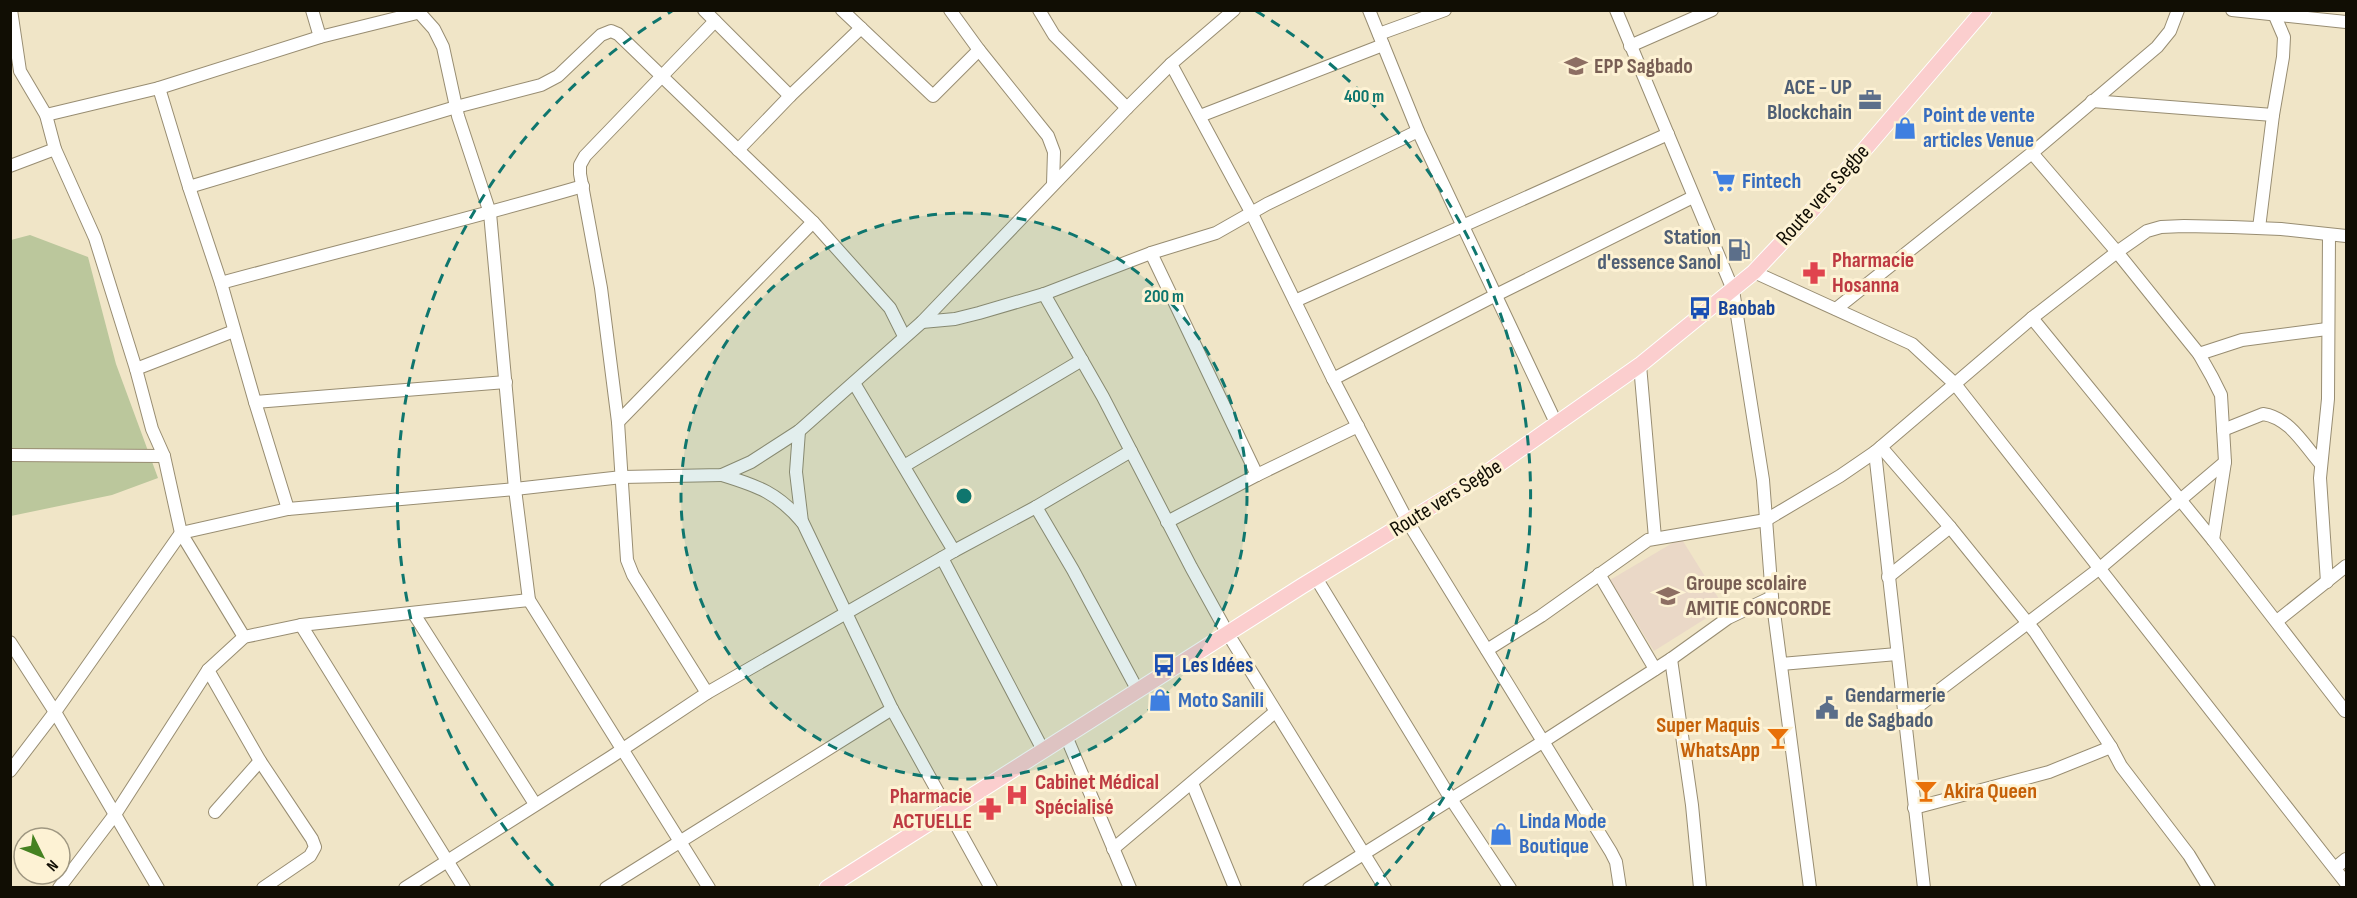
<svg xmlns="http://www.w3.org/2000/svg" width="2357" height="898" font-family="'Sofia Sans Condensed',sans-serif">
<rect width="100%" height="100%" fill="#f0e5c7"/>
<path fill="#ead8c7" d="M1681,538L1724,607L1654,651L1610,580Z"/>
<path fill="#bbc79c" d="M30,235L88,257L116,364L158,478L112,495L11,516V240Z"/>
<g fill="none" stroke-linecap="round" stroke-linejoin="round">
<g stroke="#988d72" stroke-width="14">
<g id="minor">
<path d="M11,10L20,71L46,115L55,149L95,238L136,369L152,429L164,456L181,533L244,637"/>
<path d="M312,10L320,37"/>
<path d="M417,10L434,29L443,47L458,116L490,213L515,489L529,600L709,888"/>
<path d="M704,10L790,96"/>
<path d="M842,10L933,96L979,50"/>
<path d="M950,10L979,50L1048,136L1054,152L1053,184"/>
<path d="M1039,10L1054,35L1127,108"/>
<path d="M1369,10L1418,131L1557,425"/>
<path d="M1616,10L1733,290L1763,480L1772,597L1810,888"/>
<path d="M2232,10L2346,22"/>
<path d="M1379,34L1445,10"/>
<path d="M1630,46L1712,10"/>
<path d="M1171,64L1252,214L1333,379L1408,522L1611,852L1616,862L1620,888"/>
<path d="M159,88L189,187L221,283L255,402L288,509"/>
<path d="M2092,101L2273,115"/>
<path d="M46,115L159,88L320,37L417,13"/>
<path d="M1200,116L1383,45"/>
<path d="M738,150L790,96L861,28"/>
<path d="M2032,153L2117,252L2199,354L2212,377L2221,395L2225,462L2213,540"/>
<path d="M10,166L55,149"/>
<path d="M189,187L456,107L541,85L558,76L601,35L611,31L618,34L813,222L890,308L904,336"/>
<path d="M2259,228L2273,115L2283,57L2284,37L2275,16"/>
<path d="M1151,253L1257,475"/>
<path d="M1754,272L1912,344L1955,384L2346,883"/>
<path d="M221,283C342,250 463,221 583,186"/>
<path d="M1044,294L1103,397L1191,567L1228,634L1385,888"/>
<path d="M1295,301L1668,134"/>
<path d="M1836,309L2032,153L2157,47L2170,31L2178,10"/>
<path d="M2032,318L2213,540L2345,711"/>
<path d="M922,322L955,319L979,313L1044,294L1151,253L1216,233L1267,204L1418,131"/>
<path d="M2199,354L2242,340L2327,329"/>
<path d="M1640,365L1655,538"/>
<path d="M136,369L234,331"/>
<path d="M1333,379L1494,296L1693,197"/>
<path d="M854,383L954,551"/>
<path d="M255,402L506,382"/>
<path d="M618,422L813,222"/>
<path d="M2223,430L2263,414C2290,418 2304,445 2320,463"/>
<path d="M799,431L796,472L802,522"/>
<path d="M1881,447L1950,527L2035,632L2111,747L2121,766L2189,855L2209,888"/>
<path d="M1875,452L1924,888"/>
<path d="M10,455L164,456"/>
<path d="M904,466L1082,360"/>
<path d="M722,475C758,486 778,493 803,523L892,709L991,888"/>
<path d="M1036,507L1073,570L1138,691"/>
<path d="M1167,522L1257,475L1358,426"/>
<path d="M942,558L1043,750"/>
<path d="M1599,574L1655,669"/>
<path d="M1888,577L1950,527"/>
<path d="M1316,578L1451,799L1510,888"/>
<path d="M2327,582L2320,478L2328,399L2329,235"/>
<path d="M414,614L535,804"/>
<path d="M2277,621L2346,566"/>
<path d="M301,625L464,888"/>
<path d="M10,642L55,712L158,888"/>
<path d="M1487,650L1541,616L1648,540L1766,520L1840,476L1875,452L2032,318L2117,252L2147,231L2161,227L2184,226L2232,227L2281,229L2346,236"/>
<path d="M1671,659L1692,805L1700,888"/>
<path d="M1781,664L1897,654"/>
<path d="M208,670L260,761L312,839L315,847L310,856L263,888"/>
<path d="M707,693L633,575L627,560L618,422L601,288L580,174V165L585,156L715,21"/>
<path d="M1904,717L2100,568L2225,462"/>
<path d="M1066,736L1130,888"/>
<path d="M10,771L55,712L181,533L288,509L515,489L622,477L722,475L751,462L799,431L922,322L1127,108L1171,64L1234,10"/>
<path d="M1192,783L1235,888"/>
<path d="M1914,808L2049,772L2111,747"/>
<path d="M215,812L260,761"/>
<path d="M1113,849L1275,712"/>
<path d="M2335,868L2346,859"/>
<path d="M59,888L116,813L208,670L244,637L301,625L529,600"/>
<path d="M405,888L611,757L707,693L954,551L1036,507L1131,451"/>
<path d="M606,888L892,709"/>
<path d="M1309,888L1544,741L1671,659L1728,618L1772,597"/>
</g>
</g>
<g stroke="#fff" stroke-width="17">
<path id="major" d="M827,888L1302,586L1485,474L1640,365L1754,272L1817,205L1984,10"/>
</g>
<use href="#minor" stroke="#fff" stroke-width="12"/>
<use href="#major" stroke="#fbcece" stroke-width="15"/>
</g>
<circle cx="964" cy="496" r="283" fill="#0f766e" fill-opacity=".12"/>
<g fill="none" stroke="#0f766e" stroke-width="3" stroke-dasharray="10 8">
<circle cx="964" cy="496" r="283"/>
<path d="M553 886A566 566 0 0 1 672 11M1256 11A566 566 0 0 1 1375 886"/>
</g>
<defs>
<g id="school-bare" transform="scale(1.8)"><path d="M0-5L7-2L0 1L-7-2ZM-4 1L0 2.5L4 1V4Q0 6-4 4Z" fill="#8d6e63" stroke="#fdf2d4" stroke-width="2.5" paint-order="stroke"/></g>
<g id="office-bare" transform="scale(1.8)"><path d="M-6-3h4V-5.5h4V-3h4V5H-6ZM-1-4.5V-3h2v-1.5ZM-6 0V1H6V0Z" fill="#5c6f8a" stroke="#fdf2d4" stroke-width="2.5" paint-order="stroke"/></g>
<g id="shop-bare" transform="scale(1.8)"><path d="M-5-2.5h2.3a2.7 3.5 0 0 1 5.4 0H5L5.5 6h-11ZM-1.5-2.5h3a1.5 2.3 0 0 0-3 0Z" fill="#3f7fe0" stroke="#fdf2d4" stroke-width="2.5" paint-order="stroke"/></g>
<g id="supermarket-bare" transform="scale(1.8)"><path d="M-6-5.5h2.5l.6 2H6L4.5 2H-2.5L-4.4-4H-6ZM-1.5 3.2a1.3 1.3 0 1 0 .1 0ZM3 3.2a1.3 1.3 0 1 0 .1 0Z" fill="#3f7fe0" stroke="#fdf2d4" stroke-width="2.5" paint-order="stroke"/></g>
<g id="fuel-bare" transform="scale(1.8)"><path d="M-5.5-6h7V0h2V4h1.3V-2.5L3-4.5l.8-.8L6-3V5H2.5V1h-1V6h-7ZM-4.2-4.7v3.2H.2V-4.7Z" fill="#5c6f8a" stroke="#fdf2d4" stroke-width="2.5" paint-order="stroke"/></g>
<g id="pharmacy-bare" transform="scale(1.8)"><path d="M-2-6h4v4h4v4h-4v4h-4v-4h-4v-4h4Z" fill="#e0444e" stroke="#fdf2d4" stroke-width="2.5" paint-order="stroke"/></g>
<g id="bus-bare" transform="scale(1.8)"><path d="M-5-6H5V4H4V6H2V4H-2V6H-4V4H-5ZM-3.5-4V0h7V-4ZM-3.5 1.2v1.5H-2V1.2ZM2 1.2v1.5H3.5V1.2Z" fill="#1a4fb4" stroke="#fdf2d4" stroke-width="2.5" paint-order="stroke"/></g>
<g id="civic-bare" transform="scale(1.8)"><path d="M-.6-6.5H3V-4.5H.6V-3L4-1V1h2V6H-6V1h2V-1L-.6-3ZM-1.2 2.5V6h2.4V2.5Z" fill="#5c6f8a" stroke="#fdf2d4" stroke-width="2.5" paint-order="stroke"/></g>
<g id="bar-bare" transform="scale(1.8)"><path d="M-6-5H6L.8 .8V4.5H3.5V6h-7V4.5H-.8V.8Z" fill="#e8710a" stroke="#fdf2d4" stroke-width="2.5" paint-order="stroke"/></g>
<g id="hospital-bare" transform="scale(1.8)"><path d="M-5-5h3v3.5h4V-5h3V5h-3V1.5h-4V5h-3Z" fill="#e0444e" stroke="#fdf2d4" stroke-width="2.5" paint-order="stroke"/></g>
</defs>
<g fill-rule="evenodd">
<use href="#school-bare" x="1576" y="66"/>
<use href="#office-bare" x="1870" y="100"/>
<use href="#shop-bare" x="1905" y="128"/>
<use href="#supermarket-bare" x="1724" y="181"/>
<use href="#fuel-bare" x="1739" y="250"/>
<use href="#pharmacy-bare" x="1814" y="273"/>
<use href="#bus-bare" x="1700" y="308"/>
<use href="#school-bare" x="1668" y="596"/>
<use href="#bus-bare" x="1164" y="665"/>
<use href="#shop-bare" x="1160" y="700"/>
<use href="#civic-bare" x="1827" y="708"/>
<use href="#bar-bare" x="1778" y="738"/>
<use href="#bar-bare" x="1926" y="791"/>
<use href="#hospital-bare" x="1017" y="795"/>
<use href="#pharmacy-bare" x="990" y="809"/>
<use href="#shop-bare" x="1501" y="834"/>
</g>
<g text-anchor="middle" dominant-baseline="central" stroke-width="6" stroke-linejoin="round" paint-order="stroke">
<g font-size="22" font-weight="bold" fill="#785e54" stroke="#fdf2d4" text-anchor="start">
<text x="1594" y="66">EPP Sagbado</text>
<text x="1686" y="583">Groupe scolaire<tspan x="1686" dy="25">AMITIE CONCORDE</tspan></text>
</g>
<g font-size="22" font-weight="bold" fill="#4e5e75" stroke="#fdf2d4" text-anchor="end">
<text x="1852" y="87">ACE - UP<tspan x="1852" dy="25">Blockchain</tspan></text>
<text x="1721" y="237">Station<tspan x="1721" dy="25">d'essence Sanol</tspan></text>
<text x="1845" y="695" text-anchor="start">Gendarmerie<tspan x="1845" dy="25">de Sagbado</tspan></text>
</g>
<g font-size="22" font-weight="bold" fill="#366cbe" stroke="#fdf2d4" text-anchor="start">
<text x="1923" y="115">Point de vente<tspan x="1923" dy="25">articles Venue</tspan></text>
<text x="1742" y="181">Fintech</text>
<text x="1178" y="700">Moto Sanili</text>
<text x="1519" y="821">Linda Mode<tspan x="1519" dy="25">Boutique</tspan></text>
</g>
<g font-size="22" fill="#110e04" stroke="#fdf2d4">
<text transform="translate(1823 195) rotate(-48)">Route vers Segbe</text>
<text transform="translate(1446 498) rotate(-32)">Route vers Segbe</text>
</g>
<g font-size="22" font-weight="bold" fill="#be3a42" stroke="#fdf2d4" text-anchor="start">
<text x="1832" y="260">Pharmacie<tspan x="1832" dy="25">Hosanna</tspan></text>
<text x="1035" y="782">Cabinet Médical<tspan x="1035" dy="25">Spécialisé</tspan></text>
<text x="972" y="796" text-anchor="end">Pharmacie<tspan x="972" dy="25">ACTUELLE</tspan></text>
</g>
<g font-size="22" font-weight="bold" fill="#164399" stroke="#fdf2d4" text-anchor="start">
<text x="1718" y="308">Baobab</text>
<text x="1182" y="665">Les Idées</text>
</g>
<g font-size="22" font-weight="bold" fill="#c56008" stroke="#fdf2d4" text-anchor="end">
<text x="1760" y="725">Super Maquis<tspan x="1760" dy="25">WhatsApp</tspan></text>
<text x="1944" y="791" text-anchor="start">Akira Queen</text>
</g>
</g>
<circle cx="964" cy="496" r="9" fill="#0f766e" stroke="#fdf2d4" stroke-width="3"/>
<g font-size="18" text-anchor="middle" font-weight="bold" fill="#0f766e" stroke="#fdf2d4" stroke-width="6" stroke-linejoin="round" paint-order="stroke">
<text x="1364" y="102">400 m</text>
<text x="1164" y="302">200 m</text>
</g>
<rect width="2357" height="898" fill="none" stroke="#110e04" stroke-width="24"/>
<g transform="translate(42 856) rotate(133)"><circle r="28" fill="#fdf2d4" stroke="#9f9781" stroke-width="1.5"/>
<path d="M0-4.5L10 22L0 15L-10 22Z" fill="#458221"/>
<text y="-9" font-size="16" font-weight="bold" text-anchor="middle" fill="#110e04">N</text>
</g>
</svg>
